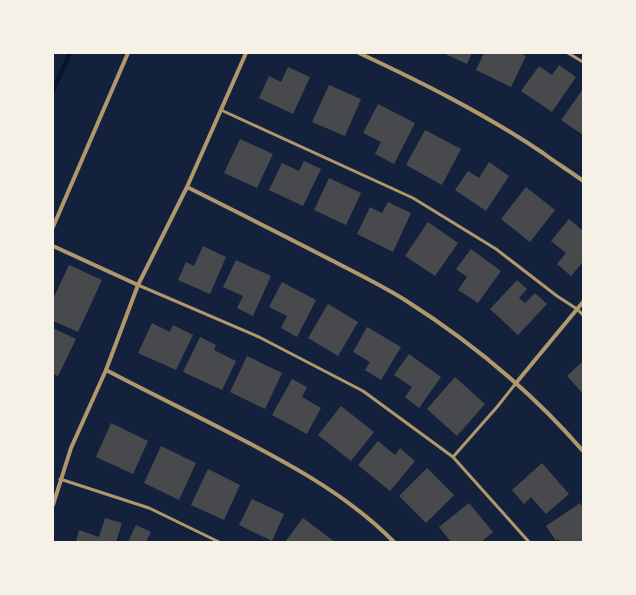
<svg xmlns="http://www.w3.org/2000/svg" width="636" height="595" font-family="'Varela Round',sans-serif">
<rect width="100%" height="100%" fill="#14213d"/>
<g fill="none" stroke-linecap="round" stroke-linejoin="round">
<path stroke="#0b132b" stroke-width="4.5" d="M53,91L70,53"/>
</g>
<g fill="#48494c">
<path d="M443,53H472L467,64Z"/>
<path d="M484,53H520L526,56L511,87L476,70Z"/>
<path d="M559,65L576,77L552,112L521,91L539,66L552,75Z"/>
<path d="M288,67L310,77L293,114L259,98L269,76L281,82Z"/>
<path d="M329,85L361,99L345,136L312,122Z"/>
<path d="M583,89V135L561,120Z"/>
<path d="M378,104L415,123L394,164L375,154L381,142L363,133Z"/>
<path d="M425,130L461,149L442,185L406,165Z"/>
<path d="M240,139L273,154L257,188L224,173Z"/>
<path d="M304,161L321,169L303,206L269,190L282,163L299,171Z"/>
<path d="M489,162L509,176L486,211L455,190L468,171L479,178Z"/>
<path d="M329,178L361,193L346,225L314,210Z"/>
<path d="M526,187L555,210L530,242L501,219Z"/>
<path d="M388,202L411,213L393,252L357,234L370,207L382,213Z"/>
<path d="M569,219L583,231V262L571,276L557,264L566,253L551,241Z"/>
<path d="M428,222L458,243L435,276L405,256Z"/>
<path d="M203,246L226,257L210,294L178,280L186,262L194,266Z"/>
<path d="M471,249L501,271L478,303L458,290L467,277L456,269Z"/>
<path d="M236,260L271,276L253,316L237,308L243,296L223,287Z"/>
<path d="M69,265L102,280L78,332L53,321V299Z"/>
<path d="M517,280L527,289L519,298L525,303L535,293L547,304L518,335L490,309Z"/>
<path d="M282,282L316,300L297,337L281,328L287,316L269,307Z"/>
<path d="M328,304L358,322L338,356L308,338Z"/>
<path d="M152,323L170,332L173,325L193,335L176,370L138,353Z"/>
<path d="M367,327L401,347L381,380L365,370L370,362L353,352Z"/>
<path d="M53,328L76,339L58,376L53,374Z"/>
<path d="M200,337L216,345L214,350L236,361L222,390L183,372Z"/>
<path d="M409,354L441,377L419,408L405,397L412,387L394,375Z"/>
<path d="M247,356L282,373L265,409L230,392Z"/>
<path d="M583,361V394L567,376Z"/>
<path d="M455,377L485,404L457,436L427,409Z"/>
<path d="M292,379L307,387L302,397L321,408L307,434L272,415Z"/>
<path d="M341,406L374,432L351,461L318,435Z"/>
<path d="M111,423L148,441L133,474L96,457Z"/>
<path d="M378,441L395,455L400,448L415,461L390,491L358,465Z"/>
<path d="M161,446L196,463L179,500L144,483Z"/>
<path d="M542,463L569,494L546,514L531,497L524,504L512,490Z"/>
<path d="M427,468L454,495L426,523L399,496Z"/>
<path d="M208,469L240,485L224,520L191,505Z"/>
<path d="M252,499L284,514L272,541L239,525Z"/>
<path d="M469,503L493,532L481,542H451L439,527Z"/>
<path d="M580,503L583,508V542H560L558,539L556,541L546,526Z"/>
<path d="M105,518L122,523L116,542H76L79,530L99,537Z"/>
<path d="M303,518L335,542H285Z"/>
<path d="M136,525L151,532L146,542H128Z"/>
</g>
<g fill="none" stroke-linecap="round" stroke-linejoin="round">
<g stroke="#b1986c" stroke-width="3">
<path d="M568,53L583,62"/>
<path d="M221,110L413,198L496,249L557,296L577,309L583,315"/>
<path d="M138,285L259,337L363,391L453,457L529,542"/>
<path d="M453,457L497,407L516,383"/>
<path d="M60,479L149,508L219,542"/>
</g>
<g stroke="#b1986c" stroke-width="4">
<path d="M359,53C423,83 485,114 543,153C556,163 570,171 583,181"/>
<path d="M187,187C235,211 283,235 331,260C356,273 381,285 405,300C471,342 532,392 583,451"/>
<path d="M53,227L128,53"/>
<path d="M53,246L138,285"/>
<path d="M106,370C144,390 183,409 222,429C282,460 346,493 394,542"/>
<path d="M516,383L583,302"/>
<path d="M53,505L71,448L106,370L138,285L187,187L246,53"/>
</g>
</g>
<rect width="636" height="595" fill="none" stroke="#f6f1e7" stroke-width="108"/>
</svg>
